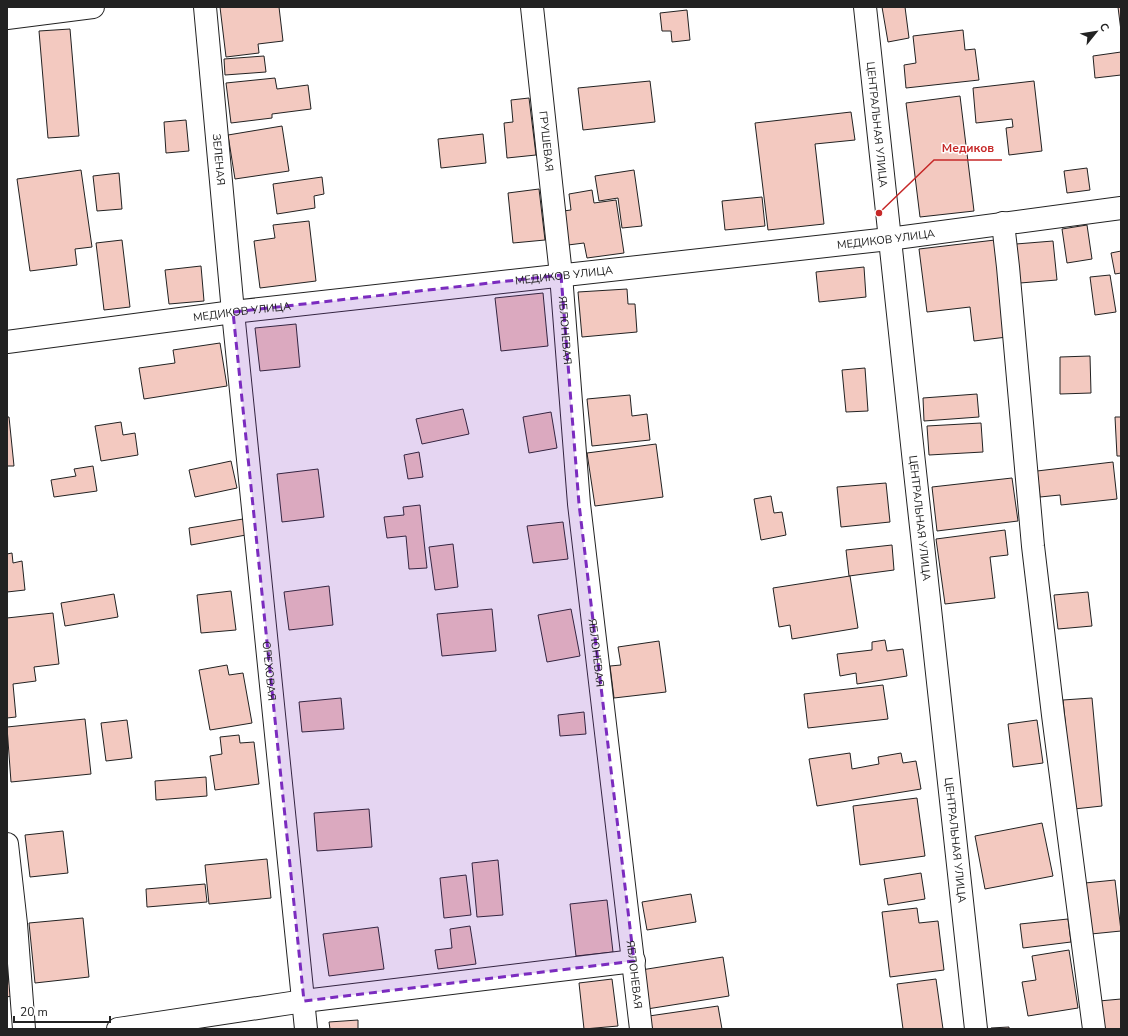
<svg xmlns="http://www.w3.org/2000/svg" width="1128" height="1036" font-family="'Nunito Sans',sans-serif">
<rect width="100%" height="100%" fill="#fff"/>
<g fill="#f3c9c0" stroke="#222">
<path d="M220,7H279L283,41L258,44L259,53L226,57Z"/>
<path d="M882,7H905L909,38L888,42Z"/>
<path d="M1118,7H1121V31Z"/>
<path d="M687,10L690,40L672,42L671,31H662L660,13Z"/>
<path d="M70,29L79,136L48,138L39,31Z"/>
<path d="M963,30L965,50L975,49L979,80L906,88L904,65L916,63L913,36Z"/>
<path d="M1121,52V75L1095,78L1093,56Z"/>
<path d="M264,56L266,72L225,75L224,59Z"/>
<path d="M275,78L277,89L308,85L311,109L272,114V118L231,123L226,83Z"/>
<path d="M650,81L655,122L583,130L578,88Z"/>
<path d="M1034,81L1042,151L1009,155L1006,128L1013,127L1012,119L976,123L973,88Z"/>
<path d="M960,96L974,211L920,217L906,103Z"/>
<path d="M529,98L536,155L507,158L504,123L513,122L511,100Z"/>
<path d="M851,112L855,140L815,144L824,224L768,230L755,123Z"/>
<path d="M186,120L189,151L166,153L164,122Z"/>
<path d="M282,126L289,171L235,179L228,135Z"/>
<path d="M483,134L486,163L441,168L438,139Z"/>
<path d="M1087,168L1090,190L1067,193L1064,171Z"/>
<path d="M81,170L92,247L75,249L77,265L30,271L17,179Z"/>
<path d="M634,170L642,226L622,228L618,198L599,201L595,176Z"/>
<path d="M119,173L122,209L97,211L93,176Z"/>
<path d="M322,177L324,194L314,196L315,208L277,214L273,184Z"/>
<path d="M539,189L545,240L513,243L508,193Z"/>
<path d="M592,190L594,203L616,200L624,253L587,258L584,243L568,245L563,211L571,210L569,194Z"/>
<path d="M762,197L765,226L725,230L722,201Z"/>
<path d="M309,221L316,281L260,288L254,241L275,238L273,225Z"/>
<path d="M1087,225L1092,259L1067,263L1062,229Z"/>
<path d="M122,240L130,307L104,310L96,243Z"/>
<path d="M995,240L1007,337L974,341L970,307L927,312L919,249Z"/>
<path d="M1053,241L1057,280L1020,283L1016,244Z"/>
<path d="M1121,251V273L1115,274L1111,253Z"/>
<path d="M201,266L204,301L169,304L165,270Z"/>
<path d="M864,267L866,297L819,302L816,272Z"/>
<path d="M1110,275L1116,312L1095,315L1090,277Z"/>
<path d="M627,289L628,304H635L637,332L582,337L578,292Z"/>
<path d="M543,293L548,346L501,351L495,298Z"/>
<path d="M296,324L300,367L260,371L255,328Z"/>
<path d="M220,343L227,386L144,399L139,368L175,363L173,350Z"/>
<path d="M1090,356L1091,393L1060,394V357Z"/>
<path d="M865,368L868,411L846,412L842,370Z"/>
<path d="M977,394L979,417L924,421L923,398Z"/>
<path d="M630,395L632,416L647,414L650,440L592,446L587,399Z"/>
<path d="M463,409L469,434L422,444L416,419Z"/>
<path d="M551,412L557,448L529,453L523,417Z"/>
<path d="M7,417H9L14,466H7Z"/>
<path d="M1115,417H1121V456H1117Z"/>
<path d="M121,422L123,435L135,433L138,455L101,461L95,426Z"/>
<path d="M981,423L983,452L929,455L927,426Z"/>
<path d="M656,444L663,497L595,506L587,453Z"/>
<path d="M419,452L423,477L408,479L404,455Z"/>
<path d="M231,461L237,488L195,497L189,470Z"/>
<path d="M1113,462L1117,499L1061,505L1060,495L1040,497L1037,471Z"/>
<path d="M93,466L97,491L54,497L51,480L76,476L74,469Z"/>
<path d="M318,469L324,517L282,522L277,474Z"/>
<path d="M1012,478L1018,521L937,531L932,487Z"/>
<path d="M886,483L890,522L841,527L837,487Z"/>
<path d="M771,496L774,513L782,512L786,535L761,540L754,499Z"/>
<path d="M420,505L427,568L409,569L406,536L387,538L384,517L404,515L403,507Z"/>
<path d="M243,519L246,535L191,545L189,528Z"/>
<path d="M563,522L568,559L533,563L527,526Z"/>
<path d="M1005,530L1008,555L990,557L995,598L945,604L936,539Z"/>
<path d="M453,544L458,587L435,590L429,547Z"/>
<path d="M892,545L894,570L849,576L846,550Z"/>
<path d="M12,553L13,563L22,561L25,590L7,592V554Z"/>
<path d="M850,576L858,628L792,639L790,625L779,627L773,588Z"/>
<path d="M329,586L333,625L289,630L284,592Z"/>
<path d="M231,591L236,630L201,633L197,595Z"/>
<path d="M1088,592L1092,626L1058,629L1054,595Z"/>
<path d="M114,594L118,617L65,626L61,603Z"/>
<path d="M492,609L496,651L442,656L437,614Z"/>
<path d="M571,609L580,656L547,662L538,615Z"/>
<path d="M53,613L59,664L34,667L36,681L13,684L16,717L7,718V618Z"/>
<path d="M885,640L887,651L903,649L907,676L857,684L856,673L840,676L837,654L872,650V642Z"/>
<path d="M659,641L666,692L614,698L610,666L621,665L618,647Z"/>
<path d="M227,665L229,675L243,673L252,723L210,730L199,670Z"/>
<path d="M883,685L888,719L808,728L804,694Z"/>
<path d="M341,698L344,729L302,732L299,702Z"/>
<path d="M1092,698L1102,806L1074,809L1063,700Z"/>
<path d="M584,712L586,734L560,736L558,715Z"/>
<path d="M85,719L91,774L11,782L7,727Z"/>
<path d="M127,720L132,758L106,761L101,723Z"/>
<path d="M1037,720L1043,763L1013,767L1008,724Z"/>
<path d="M239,735L240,743L254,742L259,784L215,790L210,756L222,754L220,737Z"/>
<path d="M850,753L852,769L879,764L878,757L901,753L903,763L916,761L921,789L817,806L809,759Z"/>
<path d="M206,777L207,796L156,800L155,781Z"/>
<path d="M917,798L925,856L860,865L853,806Z"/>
<path d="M369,809L372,847L317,851L314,813Z"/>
<path d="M1042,823L1053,876L985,889L975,836Z"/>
<path d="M63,831L68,873L30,877L25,835Z"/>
<path d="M267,859L271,898L209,904L205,865Z"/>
<path d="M498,860L503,915L477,917L472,863Z"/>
<path d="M921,873L925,899L888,905L884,879Z"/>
<path d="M466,875L471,915L444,918L440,878Z"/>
<path d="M1115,880L1121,931L1091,934L1085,883Z"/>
<path d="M205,884L207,902L147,907L146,889Z"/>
<path d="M691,894L696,922L647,930L642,902Z"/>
<path d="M607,900L613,952L576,956L570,904Z"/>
<path d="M917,908L919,923L938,921L944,970L890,977L882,912Z"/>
<path d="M83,918L89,977L35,983L29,923Z"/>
<path d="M1068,919L1071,942L1023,948L1020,924Z"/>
<path d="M470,926L476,964L438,969L435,950L452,948L450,929Z"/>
<path d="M378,927L384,969L329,976L323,934Z"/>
<path d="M1069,950L1078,1008L1028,1016L1022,982L1036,980L1032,956Z"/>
<path d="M723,957L729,996L647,1009L641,970Z"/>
<path d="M7,968L11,996L7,997Z"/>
<path d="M612,979L618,1026L584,1029L579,983Z"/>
<path d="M936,979L943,1029H903L897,984Z"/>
<path d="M1121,999V1029H1102L1099,1001Z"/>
<path d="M718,1006L722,1029H651L649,1016Z"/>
<path d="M358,1020V1029H330L329,1022Z"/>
<path d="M1009,1027V1029H991V1028Z"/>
</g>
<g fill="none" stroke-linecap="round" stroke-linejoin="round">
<g stroke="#222" stroke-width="24">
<g id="minor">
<path id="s1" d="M205,7L233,312L306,1029"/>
<path id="s2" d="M532,7L561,275L579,504L641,1029"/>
<path id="s3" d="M865,7C900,348 940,688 976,1029"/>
<path d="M7,18L93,7"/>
<path d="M1003,223L1008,267L1033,546L1053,715L1094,1029"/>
<path id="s4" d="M7,342L233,312L889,239L1121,208"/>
<path d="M7,844L16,924L24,1029"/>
<path d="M118,1029L304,1001L634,961"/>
</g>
</g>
<use href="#minor" stroke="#fff" stroke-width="22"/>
</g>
<path fill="#7b2cbf" fill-opacity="0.2" stroke="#7b2cbf" stroke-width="3" stroke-dasharray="8 5" stroke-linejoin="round" d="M561,275L579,504L634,961L304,1001L233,312Z"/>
<g text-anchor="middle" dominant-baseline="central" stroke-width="3" stroke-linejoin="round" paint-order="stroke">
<g font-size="11" fill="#222" stroke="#fff">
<text stroke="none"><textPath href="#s3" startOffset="118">ЦЕНТРАЛЬНАЯ УЛИЦА</textPath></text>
<text stroke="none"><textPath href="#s2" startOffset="135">ГРУШЕВАЯ</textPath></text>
<text stroke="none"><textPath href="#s1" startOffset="153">ЗЕЛЕНАЯ</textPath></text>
<text stroke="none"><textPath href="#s4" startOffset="885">МЕДИКОВ УЛИЦА</textPath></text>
<text stroke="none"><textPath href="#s4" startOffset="561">МЕДИКОВ УЛИЦА</textPath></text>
<text stroke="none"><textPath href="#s4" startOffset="237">МЕДИКОВ УЛИЦА</textPath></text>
<text stroke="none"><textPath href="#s2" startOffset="325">ЯБЛОНЕВАЯ</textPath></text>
<text stroke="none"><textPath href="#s3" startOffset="514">ЦЕНТРАЛЬНАЯ УЛИЦА</textPath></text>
<text stroke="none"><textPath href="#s2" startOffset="649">ЯБЛОНЕВАЯ</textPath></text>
<text stroke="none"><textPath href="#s1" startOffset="667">ОРЕХОВАЯ</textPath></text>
<text stroke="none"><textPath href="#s3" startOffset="838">ЦЕНТРАЛЬНАЯ УЛИЦА</textPath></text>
<text stroke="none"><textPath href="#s2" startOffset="973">ЯБЛОНЕВАЯ</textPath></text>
</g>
</g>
<path fill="none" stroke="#c62828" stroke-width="1.5" d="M879 213L934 160H1002"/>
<circle fill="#c62828" stroke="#fff" stroke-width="1.5" cx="879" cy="213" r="4"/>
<g font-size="12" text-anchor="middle" font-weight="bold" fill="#c62828" stroke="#fff" stroke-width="3" stroke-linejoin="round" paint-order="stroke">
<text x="968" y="152">Медиков</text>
</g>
<rect width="1128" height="1036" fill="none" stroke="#222222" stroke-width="16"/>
<g transform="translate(1096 32) rotate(60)" stroke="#ffffff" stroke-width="3" paint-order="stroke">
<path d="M0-3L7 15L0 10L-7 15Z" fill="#222222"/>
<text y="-6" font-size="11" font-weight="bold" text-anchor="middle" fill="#222222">С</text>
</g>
<path d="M14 1016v6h96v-6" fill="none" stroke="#222222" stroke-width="2"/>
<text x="20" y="1016" font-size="12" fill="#222222" stroke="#ffffff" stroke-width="3" paint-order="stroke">20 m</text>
</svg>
